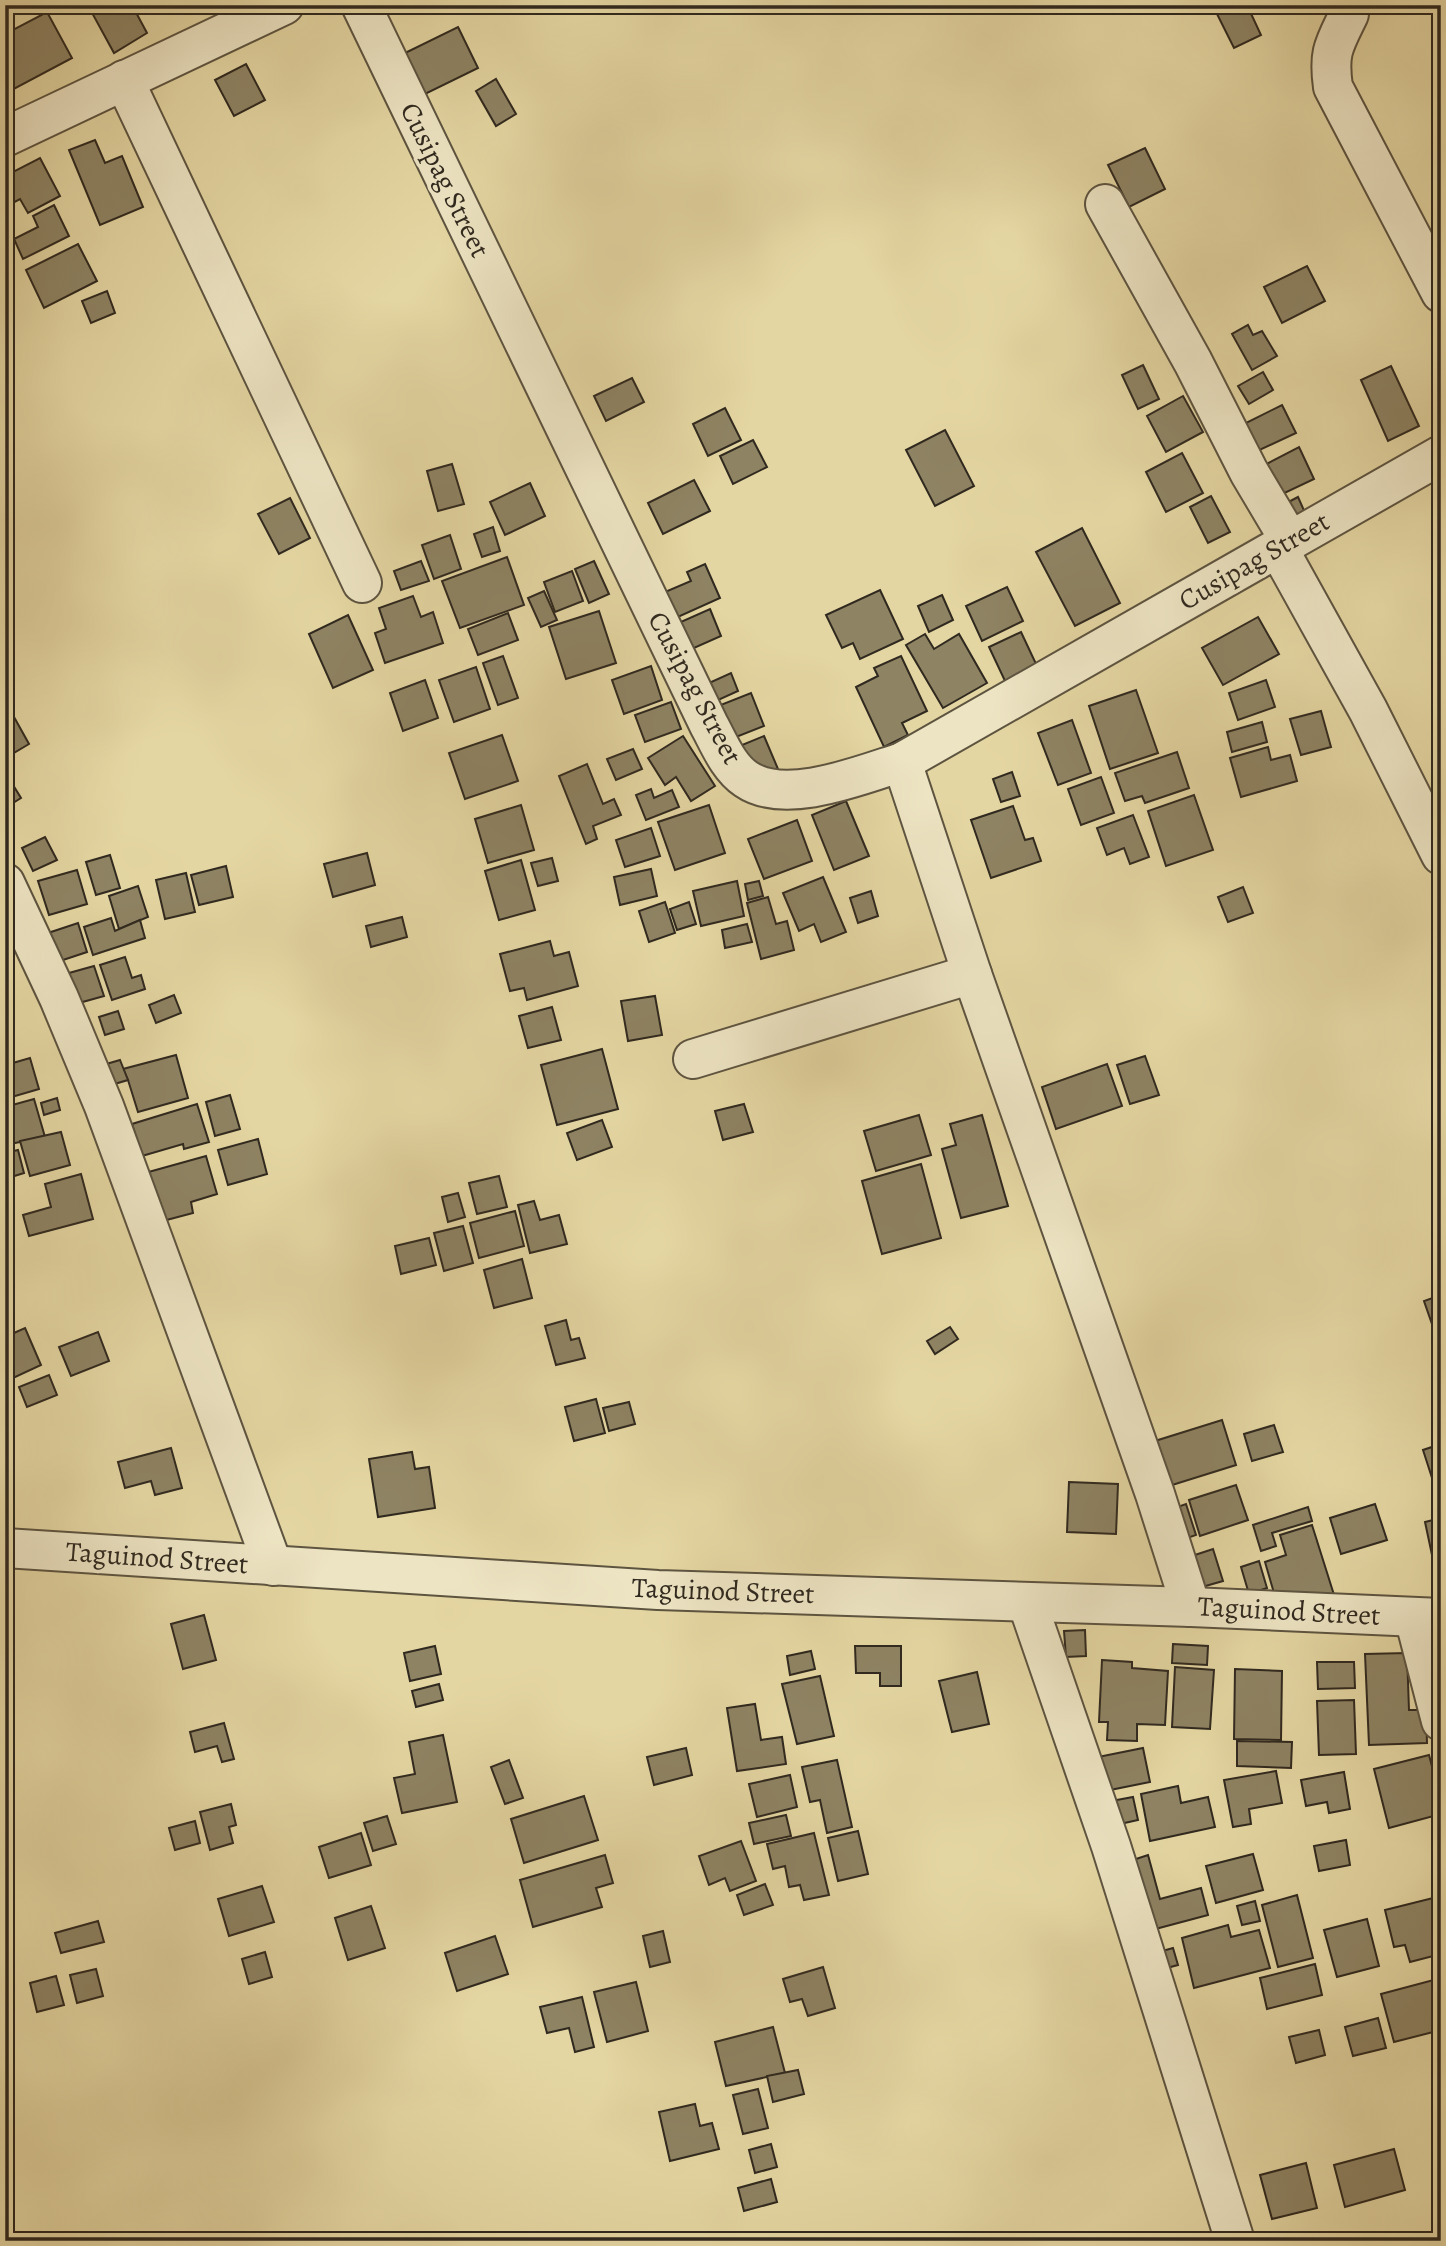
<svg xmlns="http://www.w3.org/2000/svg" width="1446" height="2246" font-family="Alegreya,serif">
<rect width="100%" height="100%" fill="#e4d6a2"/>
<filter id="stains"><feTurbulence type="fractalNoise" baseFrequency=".00286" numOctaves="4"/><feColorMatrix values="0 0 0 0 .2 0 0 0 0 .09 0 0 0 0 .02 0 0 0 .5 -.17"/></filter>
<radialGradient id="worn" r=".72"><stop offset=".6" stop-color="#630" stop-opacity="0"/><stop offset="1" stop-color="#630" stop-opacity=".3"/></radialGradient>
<g fill="#8e8363" stroke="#30291f" stroke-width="2">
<path d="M102,5H132L147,33L114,53L91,11Z"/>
<path d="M1220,5H1247L1261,35L1234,48L1214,8Z"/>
<path d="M47,12L72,58L10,91L5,83V34Z"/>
<path d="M458,27L478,68L423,95L403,54Z"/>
<path d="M246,64L265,100L234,116L215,80Z"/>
<path d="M496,79L516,114L496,126L476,91Z"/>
<path d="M95,140L105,163L122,156L143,207L100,225L69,150Z"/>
<path d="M1145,148L1165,189L1129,207L1108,165Z"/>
<path d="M40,158L60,196L28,213L20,199L5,207V176Z"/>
<path d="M54,205L69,236L23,259L14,239L38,227L33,216Z"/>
<path d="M78,244L97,281L44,308L26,270Z"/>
<path d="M1307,266L1325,301L1282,323L1264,287Z"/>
<path d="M107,291L115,313L91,323L82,301Z"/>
<path d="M1248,325L1253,335L1262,331L1277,356L1252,370L1232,334Z"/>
<path d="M1143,365L1159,399L1138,409L1122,375Z"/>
<path d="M1391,366L1419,426L1388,441L1361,380Z"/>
<path d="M1263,372L1273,390L1249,404L1238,386Z"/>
<path d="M632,378L644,402L606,421L594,396Z"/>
<path d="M1183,396L1203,432L1166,452L1147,416Z"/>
<path d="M1282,405L1296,433L1253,453L1240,426Z"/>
<path d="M725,408L741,440L708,456L693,424Z"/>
<path d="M945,430L974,486L935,506L906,450Z"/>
<path d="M753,440L767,467L733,484L720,456Z"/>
<path d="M1299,447L1314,479L1274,498L1259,468Z"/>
<path d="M1182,453L1203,493L1166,512L1146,472Z"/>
<path d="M452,464L464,504L438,511L427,471Z"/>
<path d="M694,480L710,511L663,534L648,503Z"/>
<path d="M530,483L545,516L505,535L490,502Z"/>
<path d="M1211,496L1230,532L1208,543L1190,507Z"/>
<path d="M1298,497L1306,515L1287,524L1279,507Z"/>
<path d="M290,498L310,538L279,554L258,514Z"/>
<path d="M493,527L500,551L482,557L474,534Z"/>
<path d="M1082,528L1120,603L1075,626L1036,552Z"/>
<path d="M450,535L461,569L434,579L422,545Z"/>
<path d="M507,557L524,605L460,628L442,581Z"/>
<path d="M421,561L429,581L401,590L394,571Z"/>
<path d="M594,561L609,594L589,603L575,569Z"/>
<path d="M705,564L720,598L669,621L658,595L691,581L687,572Z"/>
<path d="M572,571L583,601L555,612L544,582Z"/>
<path d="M1007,587L1023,621L982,641L966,606Z"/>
<path d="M880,590L903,639L860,659L853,643L842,648L826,615Z"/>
<path d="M544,591L557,620L541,627L528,598Z"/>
<path d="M942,595L953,620L929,632L918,606Z"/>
<path d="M413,596L421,617L433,612L443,643L385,663L375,633L386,629L379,608Z"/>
<path d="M710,609L721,636L685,652L674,625Z"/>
<path d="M599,611L616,663L566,679L549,627Z"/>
<path d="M508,613L518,640L478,655L468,629Z"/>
<path d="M348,615L373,670L333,688L309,634Z"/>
<path d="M1258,617L1279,654L1223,685L1202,648Z"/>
<path d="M1021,632L1037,666L1005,681L989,647Z"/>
<path d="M925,634L934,649L959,634L987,683L943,708L906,645Z"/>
<path d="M503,656L518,698L498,705L483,663Z"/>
<path d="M901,656L927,711L902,723L908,735L884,747L856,687L878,676L874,668Z"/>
<path d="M651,666L662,700L624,714L612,680Z"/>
<path d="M476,667L490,709L454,722L439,680Z"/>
<path d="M731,673L738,691L716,701L709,683Z"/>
<path d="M425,680L438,718L403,731L390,693Z"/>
<path d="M1266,680L1275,707L1238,720L1229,693Z"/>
<path d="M1136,690L1158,753L1110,769L1089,706Z"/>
<path d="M751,693L764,726L726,741L713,708Z"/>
<path d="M671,702L681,729L645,742L635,715Z"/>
<path d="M1321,711L1331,747L1301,755L1290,719Z"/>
<path d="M14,717L29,744L7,757L5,722Z"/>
<path d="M1072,720L1091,773L1058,785L1038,733Z"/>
<path d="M1262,722L1267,742L1232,752L1227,732Z"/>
<path d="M502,735L518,781L465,799L449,753Z"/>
<path d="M683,736L715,786L691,801L676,777L665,785L648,758Z"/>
<path d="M764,736L778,769L755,778L742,745Z"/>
<path d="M1268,747L1271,760L1290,755L1297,781L1241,797L1230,758Z"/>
<path d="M633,749L642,769L616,780L607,759Z"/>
<path d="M1177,752L1189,788L1145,803L1142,796L1125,801L1115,773Z"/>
<path d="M587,764L603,804L614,799L621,815L593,826L597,839L586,844L559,776Z"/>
<path d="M5,772L21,798L5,808Z"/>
<path d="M1012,772L1020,796L1001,802L993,779Z"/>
<path d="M1101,777L1114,813L1081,825L1068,789Z"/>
<path d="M651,789L654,798L672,790L679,807L646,820L636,795Z"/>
<path d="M1194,795L1213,850L1166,866L1148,811Z"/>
<path d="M846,801L869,856L834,870L812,815Z"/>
<path d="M521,805L534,850L488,863L475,819Z"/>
<path d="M709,805L725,853L675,870L658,822Z"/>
<path d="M1013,806L1025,840L1033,838L1041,861L991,878L971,820Z"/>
<path d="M1133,815L1149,857L1130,864L1124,848L1107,855L1097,828Z"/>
<path d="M797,820L812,861L764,879L748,839Z"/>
<path d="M651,828L660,856L625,867L616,840Z"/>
<path d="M45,837L57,860L33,871L22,848Z"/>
<path d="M367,853L375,885L333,897L324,864Z"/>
<path d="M110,855L120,888L96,895L86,862Z"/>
<path d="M552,858L558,881L538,886L531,863Z"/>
<path d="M521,860L535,910L499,920L485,871Z"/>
<path d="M226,866L233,897L199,905L191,875Z"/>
<path d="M651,869L657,896L620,905L614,877Z"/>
<path d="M77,870L87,904L49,915L38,881Z"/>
<path d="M186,873L195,912L165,919L156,880Z"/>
<path d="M823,877L846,932L821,942L814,924L799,931L783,893Z"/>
<path d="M737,881L744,916L701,926L693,891Z"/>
<path d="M759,881L763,896L748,900L745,884Z"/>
<path d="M138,886L148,917L119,929L109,896Z"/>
<path d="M1243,887L1253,913L1228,922L1218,897Z"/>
<path d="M871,891L878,916L858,923L850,898Z"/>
<path d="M768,897L776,924L787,921L794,950L761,959L747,903Z"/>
<path d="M665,902L675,933L649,942L639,911Z"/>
<path d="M689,902L696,924L677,930L670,909Z"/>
<path d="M402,917L407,937L371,947L366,926Z"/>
<path d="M111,918L115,931L140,920L145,938L93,955L84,927Z"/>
<path d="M78,923L87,952L48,965L39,936Z"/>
<path d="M747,924L752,942L725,948L722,930Z"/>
<path d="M550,941L554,956L569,952L578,986L527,1000L524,988L510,991L500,954Z"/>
<path d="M125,957L132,978L141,975L145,989L112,1000L100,965Z"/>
<path d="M94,966L104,996L79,1003L69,973Z"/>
<path d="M174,995L181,1013L156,1023L149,1005Z"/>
<path d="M655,996L662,1035L628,1041L621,1001Z"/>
<path d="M552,1007L561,1040L528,1048L519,1016Z"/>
<path d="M118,1011L124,1029L105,1035L99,1017Z"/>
<path d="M602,1049L618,1109L557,1125L541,1065Z"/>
<path d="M176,1055L188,1098L138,1112L128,1080L123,1069Z"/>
<path d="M1145,1056L1159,1095L1130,1104L1117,1065Z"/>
<path d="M30,1058L39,1089L5,1099V1074L8,1073L6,1065Z"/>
<path d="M120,1060L128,1080L101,1088L96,1067Z"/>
<path d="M1107,1064L1122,1106L1056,1129L1042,1087Z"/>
<path d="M230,1095L240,1129L215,1136L206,1102Z"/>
<path d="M57,1098L60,1110L44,1115L41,1103Z"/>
<path d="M34,1099L45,1137L5,1145V1107Z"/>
<path d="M197,1104L209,1142L184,1149L183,1144L142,1156L132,1124Z"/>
<path d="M744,1104L753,1132L723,1140L715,1111Z"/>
<path d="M919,1115L931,1155L876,1171L864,1131Z"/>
<path d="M982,1115L1008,1206L961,1218L942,1149L956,1145L950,1124Z"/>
<path d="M602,1120L612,1147L577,1160L567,1133Z"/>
<path d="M61,1132L70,1165L30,1176L20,1141Z"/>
<path d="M258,1139L267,1174L228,1185L218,1150Z"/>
<path d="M18,1150L24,1173L5,1179V1153Z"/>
<path d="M206,1156L217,1194L191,1202L193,1213L159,1222L145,1173Z"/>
<path d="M921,1164L941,1238L882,1254L862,1181Z"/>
<path d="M81,1174L93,1219L29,1236L23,1215L51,1207L45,1184Z"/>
<path d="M499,1176L507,1207L477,1214L469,1183Z"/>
<path d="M458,1193L465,1217L448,1222L442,1197Z"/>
<path d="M534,1201L540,1220L559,1215L567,1244L530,1253L518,1205Z"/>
<path d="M515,1211L524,1246L479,1258L470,1223Z"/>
<path d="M463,1226L473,1263L444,1271L434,1233Z"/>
<path d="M429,1238L436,1265L401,1274L395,1246Z"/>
<path d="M522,1259L532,1298L494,1308L484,1270Z"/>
<path d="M1441,1295V1350L1424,1301Z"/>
<path d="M566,1320L571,1340L579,1338L585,1358L556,1365L545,1326Z"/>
<path d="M950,1327L958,1339L935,1354L927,1341Z"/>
<path d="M25,1328L41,1365L11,1379L5,1367V1337Z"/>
<path d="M98,1332L109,1361L71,1376L59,1347Z"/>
<path d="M49,1375L57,1395L27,1407L19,1387Z"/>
<path d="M596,1399L605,1433L574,1441L565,1407Z"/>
<path d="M629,1402L635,1424L609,1431L603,1408Z"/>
<path d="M1222,1420L1236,1465L1169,1486L1155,1441Z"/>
<path d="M1274,1425L1283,1452L1252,1461L1244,1434Z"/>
<path d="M1441,1444V1486L1435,1487L1423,1450Z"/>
<path d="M171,1448L182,1488L155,1495L151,1481L125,1488L118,1462Z"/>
<path d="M412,1452L415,1469L429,1467L435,1508L378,1517L369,1459Z"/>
<path d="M1069,1482L1118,1484L1116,1534L1067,1532Z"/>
<path d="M1236,1485L1248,1520L1200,1536L1189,1500Z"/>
<path d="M1186,1504L1196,1535L1179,1541L1169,1510Z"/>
<path d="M1375,1504L1387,1540L1341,1554L1330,1518Z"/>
<path d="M1308,1507L1312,1521L1272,1533L1276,1546L1261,1551L1253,1525Z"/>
<path d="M1441,1518V1587L1439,1588L1425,1522Z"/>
<path d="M1312,1525L1335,1598L1276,1600L1265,1562L1286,1555L1280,1535Z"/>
<path d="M1213,1549L1223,1581L1202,1587L1192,1556Z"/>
<path d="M1259,1561L1267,1588L1249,1594L1241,1567Z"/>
<path d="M204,1615L216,1660L183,1669L171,1624Z"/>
<path d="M1085,1630L1086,1656L1066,1657L1064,1631Z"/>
<path d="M1173,1644L1208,1646L1207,1665L1172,1663Z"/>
<path d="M435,1646L441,1674L410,1681L404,1653Z"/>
<path d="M855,1646H901V1686H880V1673H856Z"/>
<path d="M811,1651L815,1669L790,1675L787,1656Z"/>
<path d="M1407,1653L1409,1710H1426L1427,1743L1369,1745L1365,1654Z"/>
<path d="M1102,1660L1132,1662V1668L1168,1671L1165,1725L1137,1724V1741L1107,1740L1108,1722H1099Z"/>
<path d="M1317,1662H1354L1355,1688L1318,1689Z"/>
<path d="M1175,1667L1214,1670L1210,1729L1172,1727Z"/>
<path d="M1235,1669L1282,1671L1281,1740L1234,1739Z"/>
<path d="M977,1672L989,1724L952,1732L939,1681Z"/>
<path d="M820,1676L834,1736L797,1744L782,1684Z"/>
<path d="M439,1684L443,1700L416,1707L412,1691Z"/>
<path d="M1354,1700L1356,1754L1319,1755L1317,1701Z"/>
<path d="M755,1704L761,1740L782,1737L786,1764L737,1771L727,1708Z"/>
<path d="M224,1723L234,1759L222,1762L217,1746L195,1752L190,1732Z"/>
<path d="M443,1735L457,1802L402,1813L394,1778L415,1774L409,1742Z"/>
<path d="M1237,1741L1292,1742L1291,1768L1237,1766Z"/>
<path d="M686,1748L692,1775L654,1785L647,1757Z"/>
<path d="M1143,1748L1150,1782L1105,1791L1098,1757Z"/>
<path d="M1429,1755L1441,1801V1814L1389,1828L1374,1769Z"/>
<path d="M509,1760L523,1798L505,1804L491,1767Z"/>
<path d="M837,1760L852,1827L827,1833L820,1800L810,1802L802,1767Z"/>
<path d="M1276,1771L1282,1803L1249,1809L1251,1824L1233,1827L1224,1780Z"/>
<path d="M1344,1772L1350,1809L1329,1813L1327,1802L1306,1806L1301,1780Z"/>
<path d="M790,1775L797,1807L757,1817L749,1784Z"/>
<path d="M1178,1786L1181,1803L1208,1797L1215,1827L1150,1841L1141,1794Z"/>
<path d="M584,1796L598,1840L524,1863L511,1819Z"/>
<path d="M1133,1797L1138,1820L1111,1826L1106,1802Z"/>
<path d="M231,1804L236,1825L229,1827L233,1843L210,1850L200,1812Z"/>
<path d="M786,1815L791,1836L754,1844L749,1823Z"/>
<path d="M387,1816L396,1844L373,1851L364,1823Z"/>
<path d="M195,1821L200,1843L175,1850L169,1828Z"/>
<path d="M858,1831L868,1874L838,1881L828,1838Z"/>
<path d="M361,1833L371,1865L329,1878L319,1847Z"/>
<path d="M814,1833L829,1895L804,1900L800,1885L789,1887L785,1866L773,1869L767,1844Z"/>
<path d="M1346,1840L1350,1865L1319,1871L1314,1846Z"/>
<path d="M741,1841L756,1881L730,1891L725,1878L709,1885L699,1856Z"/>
<path d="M1253,1854L1263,1890L1216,1903L1206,1866Z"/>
<path d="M605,1855L613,1883L596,1888L602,1907L533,1927L520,1880Z"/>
<path d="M1148,1855L1160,1899L1201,1888L1208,1915L1148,1931L1130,1861Z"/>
<path d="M765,1884L773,1905L744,1915L737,1895Z"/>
<path d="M262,1886L274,1922L229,1936L218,1899Z"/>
<path d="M1297,1895L1313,1958L1278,1967L1262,1905Z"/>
<path d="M1441,1896V1954L1410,1962L1405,1945L1394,1947L1385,1910Z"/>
<path d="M1255,1901L1260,1921L1242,1925L1237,1906Z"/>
<path d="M371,1906L385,1948L348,1960L335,1918Z"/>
<path d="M1367,1919L1379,1966L1337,1977L1324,1930Z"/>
<path d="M98,1921L104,1942L61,1953L55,1933Z"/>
<path d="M1228,1925L1231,1937L1259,1930L1270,1968L1194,1988L1182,1938Z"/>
<path d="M663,1931L670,1962L650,1967L643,1936Z"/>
<path d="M495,1936L508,1974L457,1991L445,1953Z"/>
<path d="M1173,1948L1178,1965L1152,1972L1148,1955Z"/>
<path d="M265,1952L272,1977L249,1984L242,1959Z"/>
<path d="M1315,1964L1322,1995L1267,2009L1260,1978Z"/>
<path d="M823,1967L835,2008L808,2016L802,1999L790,2002L783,1979Z"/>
<path d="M96,1969L103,1996L77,2003L70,1975Z"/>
<path d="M56,1976L64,2005L37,2012L30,1983Z"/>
<path d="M1441,1978V2030L1394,2042L1381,1994Z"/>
<path d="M636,1982L648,2031L607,2042L594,1992Z"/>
<path d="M582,1997L594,2047L575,2052L569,2028L547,2033L540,2007Z"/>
<path d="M1378,2018L1386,2048L1353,2056L1345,2027Z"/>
<path d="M773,2027L785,2073L726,2086L715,2042Z"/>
<path d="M1319,2030L1325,2055L1296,2063L1289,2037Z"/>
<path d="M798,2070L804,2094L773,2102L767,2076Z"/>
<path d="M758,2089L768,2128L743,2134L733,2095Z"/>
<path d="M695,2104L700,2126L712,2123L719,2149L670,2161L659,2112Z"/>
<path d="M771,2144L777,2167L755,2173L749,2150Z"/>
<path d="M1394,2149L1405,2190L1345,2207L1334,2165Z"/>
<path d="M1306,2163L1317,2208L1272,2219L1260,2175Z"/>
<path d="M771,2179L777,2202L744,2211L738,2188Z"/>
</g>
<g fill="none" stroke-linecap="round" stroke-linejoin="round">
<g stroke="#5d5440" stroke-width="42">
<g id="minor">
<path d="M361,5L709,725C719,743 728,767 746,779C785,806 861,775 902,762L1441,455"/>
<path d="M1349,14C1334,45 1328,52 1333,87L1441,293"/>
<path d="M124,80L362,583"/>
<path d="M5,137L284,5"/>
<path d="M1105,204L1193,362L1249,472L1290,541"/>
<path d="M1278,548L1368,710L1441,855"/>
<path d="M902,762L972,974L1155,1494L1191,1607"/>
<path d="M5,883L59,998L104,1106L273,1566"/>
<path d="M693,1059L972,974"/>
<path d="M5,1548L658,1590L1191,1607L1441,1618"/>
<path d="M1027,1602L1111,1846L1235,2241"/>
<path d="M1414,1617L1441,1721"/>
</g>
</g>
<use href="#minor" stroke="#ede4c3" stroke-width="38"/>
</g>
<g text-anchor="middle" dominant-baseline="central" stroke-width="7" stroke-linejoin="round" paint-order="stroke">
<g font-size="28" fill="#30291f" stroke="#ede4c3">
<text transform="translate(445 180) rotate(64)">Cusipag Street</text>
<text transform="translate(1254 561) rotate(-30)">Cusipag Street</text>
<text transform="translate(695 688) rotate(62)">Cusipag Street</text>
<text transform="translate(157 1558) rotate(4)">Taguinod Street</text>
<text transform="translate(723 1591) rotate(2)">Taguinod Street</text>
<text transform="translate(1289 1611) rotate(3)">Taguinod Street</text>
</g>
</g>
<rect width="1446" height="2246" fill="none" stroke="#e4d6a2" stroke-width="28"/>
<rect x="7" y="7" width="1432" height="2232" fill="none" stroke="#30291f" stroke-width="3.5"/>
<rect x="14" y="14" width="1418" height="2218" fill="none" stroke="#30291f" stroke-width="2"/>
<rect width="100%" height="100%" filter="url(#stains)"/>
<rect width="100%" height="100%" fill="url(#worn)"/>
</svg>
